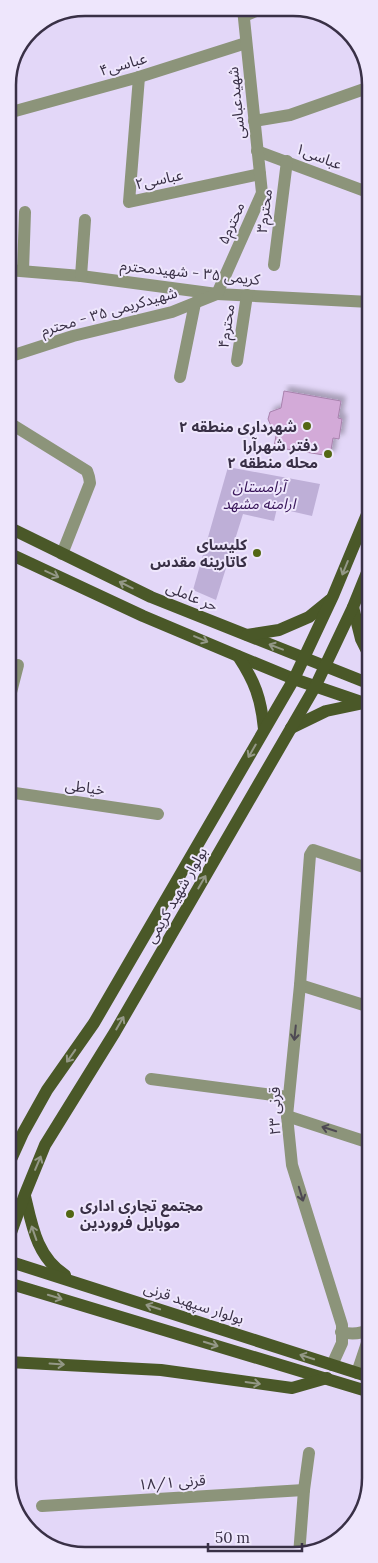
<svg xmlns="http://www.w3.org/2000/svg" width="378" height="1563" font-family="Lora,'Noto Sans Arabic',serif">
<defs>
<filter id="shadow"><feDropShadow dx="4.5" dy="-4.5" stdDeviation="2.5" flood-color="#0004"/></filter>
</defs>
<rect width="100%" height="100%" fill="#e3d7f8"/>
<path fill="#beafd7" d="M228,467L320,484L312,516L277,508L274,521L243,514L216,600L193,590Z"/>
<path fill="#d3aad8" stroke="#a882ad" filter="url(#shadow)" d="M284,391L341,401L338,418L342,419L339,439L333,438L330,456L274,447L277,430L271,426L268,419L270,412L281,408Z"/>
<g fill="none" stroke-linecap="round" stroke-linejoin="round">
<g stroke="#8c947a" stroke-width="12">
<path d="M244,16L261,9"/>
<path d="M139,77L129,202L260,174"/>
<path d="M8,113L139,77L246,43"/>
<path d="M254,121L290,115L370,87"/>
<path d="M257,151L370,193"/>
<path d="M274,265L287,161"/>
<path d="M8,270L81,276L217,294L370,302"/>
<path d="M23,271L25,212"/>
<path d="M81,276L85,220"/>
<path d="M8,357L73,336L172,312L217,294L262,193L243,9"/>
<path d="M237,361L247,295"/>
<path d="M180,377L195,303"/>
<path d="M8,422L87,471L89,477L90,483L62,554"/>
<path d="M8,704L18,665"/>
<path d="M8,792L158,814"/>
<path d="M300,985L370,1007"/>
<path d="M151,1079L288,1097"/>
<path d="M287,1116L370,1143"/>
<path d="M341,1332C352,1335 361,1334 370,1329"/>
<path d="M332,1365L342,1343V1325L292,1165L287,1116L300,985L310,855L313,850L370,869"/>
<path d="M357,1373L370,1334"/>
<path d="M42,1506L304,1490"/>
<path d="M299,1555L304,1490L309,1453"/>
</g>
<g stroke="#4a5828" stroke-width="12">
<path d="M8,527L151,597L370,684"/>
<path d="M8,553L143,616L238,656L294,679L370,705"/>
<path d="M353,607L361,639L370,657"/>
<path d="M247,635L279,630L309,617L330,600"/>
<path d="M238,656C255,682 261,698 264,729"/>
<path d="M291,728L326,711L364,703"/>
<path d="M8,1166L23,1133L47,1090L94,1023L294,679L333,596L370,507"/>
<path d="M25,1196C32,1226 37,1257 65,1275"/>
<path d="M8,1241L25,1194L45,1145L115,1032L316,685L353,607L370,565"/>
<path d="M8,1261L370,1377"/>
<path d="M8,1283L370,1392"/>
<path d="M8,1362L161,1370L292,1388L327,1378"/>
</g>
</g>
<defs><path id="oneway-shaft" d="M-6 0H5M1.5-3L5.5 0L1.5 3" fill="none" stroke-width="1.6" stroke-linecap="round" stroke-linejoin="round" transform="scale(1.25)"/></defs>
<g stroke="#949887">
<use href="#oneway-shaft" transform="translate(345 568) rotate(112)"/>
<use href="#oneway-shaft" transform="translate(52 574) rotate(25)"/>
<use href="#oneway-shaft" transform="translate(126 585) rotate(-154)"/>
<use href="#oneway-shaft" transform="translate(201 639) rotate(23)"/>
<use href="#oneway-shaft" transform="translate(276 647) rotate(-159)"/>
<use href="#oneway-shaft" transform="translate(252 751) rotate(120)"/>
<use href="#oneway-shaft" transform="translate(202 882) rotate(-60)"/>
<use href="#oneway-shaft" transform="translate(120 1023) rotate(-60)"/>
<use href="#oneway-shaft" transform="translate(71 1056) rotate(125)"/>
<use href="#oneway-shaft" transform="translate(38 1163) rotate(-67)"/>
<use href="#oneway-shaft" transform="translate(34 1233) rotate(-109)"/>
<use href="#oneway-shaft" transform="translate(55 1297) rotate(17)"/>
<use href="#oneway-shaft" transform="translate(153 1307) rotate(-162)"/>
<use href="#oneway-shaft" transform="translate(211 1344) rotate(17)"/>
<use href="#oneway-shaft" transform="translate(307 1357) rotate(-162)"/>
<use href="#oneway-shaft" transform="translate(57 1364) rotate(4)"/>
<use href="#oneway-shaft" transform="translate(253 1383) rotate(8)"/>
</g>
<g stroke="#4e4953">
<use href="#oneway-shaft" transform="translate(295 1033) rotate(96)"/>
<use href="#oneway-shaft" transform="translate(329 1129) rotate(-162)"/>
<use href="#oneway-shaft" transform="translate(301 1194) rotate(73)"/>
</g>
<g fill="#536713" stroke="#eee6fc" stroke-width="2">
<circle cx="307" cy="426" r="5"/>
<circle cx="328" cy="454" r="5"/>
<circle cx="257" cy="553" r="5"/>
<circle cx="70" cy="1214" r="5"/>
</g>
<g text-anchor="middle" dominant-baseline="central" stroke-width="4" stroke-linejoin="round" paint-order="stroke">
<g font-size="15" fill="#393046" stroke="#eee6fc">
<text transform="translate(123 64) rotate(-16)">عباسی۴</text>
<text transform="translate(236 103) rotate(-96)">شهیدعباسی</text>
<text transform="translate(319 156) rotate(21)">عباسی۱</text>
<text transform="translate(159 179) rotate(-12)">عباسی۲</text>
<text transform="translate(264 211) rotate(-83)">محترم۳</text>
<text transform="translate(231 223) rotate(-66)">محترم۵</text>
<text transform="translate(190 272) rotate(6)">کریمی ۳۵ - شهیدمحترم</text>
<text transform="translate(109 311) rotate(-16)">شهیدکریمی ۳۵ - محترم</text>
<text transform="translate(226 326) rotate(-82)">محترم۴</text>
<text transform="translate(192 596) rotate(22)">حر عاملی</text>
<text transform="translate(85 787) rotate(8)">خیاطی</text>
<text transform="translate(176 895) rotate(-60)">بولوار شهید کریمی</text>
<text transform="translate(274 1111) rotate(-90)">قرنی ۲۳</text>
<text transform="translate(194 1303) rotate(18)">بولوار سپهبد قرنی</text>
<text transform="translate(172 1482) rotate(-4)">قرنی ۱۸/۱</text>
</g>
<g font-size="15" font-weight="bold" fill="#393046" stroke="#eee6fc" text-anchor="end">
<text x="297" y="426">شهرداری منطقه ۲</text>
<text x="318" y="445">دفتر شهرآرا<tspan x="318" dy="17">محله منطقه ۲</tspan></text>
<text x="247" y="544">کلیسای<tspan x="247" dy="17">کاتارینه مقدس</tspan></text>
<text x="80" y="1205" text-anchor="start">مجتمع تجاری اداری<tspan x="80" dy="17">موبایل فروردین</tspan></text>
</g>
<g font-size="15" font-style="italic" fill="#371458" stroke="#eee6fc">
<text x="259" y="486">آرامستان<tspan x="259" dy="17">ارامنه مشهد</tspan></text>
</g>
</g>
<path d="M0 0H378V1563H0ZM85 16H293A69 69 0 0 1 362 85V1478A69 69 0 0 1 293 1547H85A69 69 0 0 1 16 1478V85A69 69 0 0 1 85 16Z" fill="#eee6fc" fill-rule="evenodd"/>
<path fill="none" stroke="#393046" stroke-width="2.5" d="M85 16H293A69 69 0 0 1 362 85V1478A69 69 0 0 1 293 1547H85A69 69 0 0 1 16 1478V85A69 69 0 0 1 85 16Z"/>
<path d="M208 1543v8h94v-8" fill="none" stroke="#393046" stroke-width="2.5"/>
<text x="215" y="1543" font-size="15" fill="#393046" stroke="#eee6fc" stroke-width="4" paint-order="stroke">50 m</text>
</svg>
